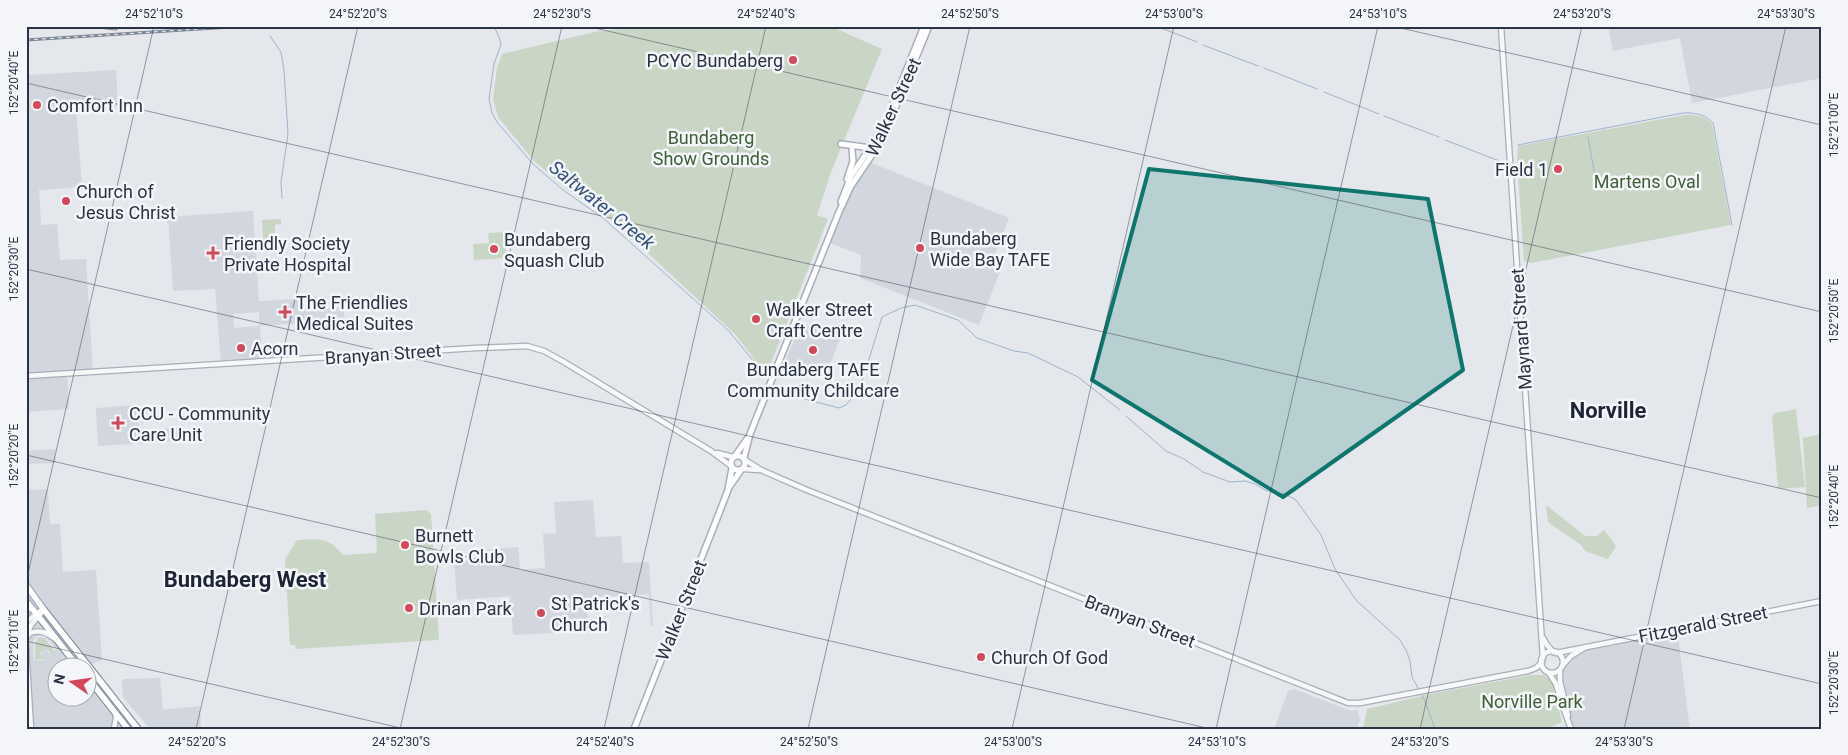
<svg xmlns="http://www.w3.org/2000/svg" width="1848" height="755" font-family="Roboto,sans-serif">
<rect width="100%" height="100%" fill="#e4e7ec"/>
<g fill="#d2d6de" fill-rule="evenodd">
<path d="M1608,26H1822V78L1692,103L1680,38L1613,51Z"/>
<path d="M116,70L118,106L76,109L82,187L39,190L41,225L57,224L60,260L86,259L93,372L67,373L69,409L26,412V75Z"/>
<path d="M869,162L1009,218L995,254L1005,259L979,325L860,278L861,255L827,242L852,186Z"/>
<path d="M253,211L259,301L300,299L301,310L344,307V320L260,326L262,361L221,364L215,289L173,291L168,217ZM259,312L260,326L234,328L233,314Z"/>
<path d="M801,323L840,339L825,377L785,362Z"/>
<path d="M137,405L139,431L181,428L182,441L98,446L96,408Z"/>
<path d="M55,449L56,463L26,464V451Z"/>
<path d="M48,489L50,524H60L63,572L96,570L102,661L96,662L88,668L58,636L82,667L58,668V698H88V675L132,729H32L27,638L29,631L42,616L26,596V490ZM39,635L45,636L56,649L50,656L47,649L43,650L41,653V657L44,660L34,661L33,641Z"/>
<path d="M593,500L596,537L621,536L623,563L649,562L653,626H651L649,594L599,597V606L587,607L588,631L513,635L510,596L457,600L454,561L482,559L481,550L518,547L520,570L545,568L543,534L556,533L554,502Z"/>
<path d="M1677,629L1690,729H1572L1557,677L1558,669L1564,659L1575,650Z"/>
<path d="M160,678L163,710L200,706L201,729H150L123,697L122,681L124,679Z"/>
<path d="M1294,689L1351,711L1358,710L1360,720L1357,729H1274L1288,691Z"/>
</g>
<g fill="#c9d6c5">
<path d="M659,26H830L882,49L831,172L817,215L828,219L767,373L762,369L735,334L611,219L566,188L534,161L511,133L498,117L493,99L497,68L502,54L599,31Z"/>
<path d="M1684,115C1693,114 1706,116 1712,124L1731,225L1531,263L1524,261L1517,159L1518,146Z"/>
<path d="M281,219V225L277,224L275,226V233L273,235L276,241L273,243V247H265L264,251L262,220Z"/>
<path d="M505,232L506,258L474,260L473,244L489,243L488,233Z"/>
<path d="M1796,409L1805,487L1778,489L1772,417L1775,413Z"/>
<path d="M1822,434V505L1807,508L1803,438Z"/>
<path d="M1546,505L1585,536H1597L1604,530L1616,546L1608,559L1585,551L1581,545L1548,522Z"/>
<path d="M426,510L431,514L439,639L438,640L296,649L295,645H290L285,559L297,540C320,539 327,536 343,555L377,553L375,514Z"/>
<path d="M39,637L45,638L54,651L50,656V652L47,649L43,650L40,653L41,657L44,659L35,660V643Z"/>
<path d="M1531,675H1544L1552,682L1562,722L1547,729H1363L1367,709L1430,694Z"/>
</g>
<g fill="none" stroke-linecap="round" stroke-linejoin="round">
<g stroke="#9fb4cc" stroke-width="1">
<path d="M494,26L499,37L501,44L494,64L489,99L492,113L497,122L533,164L563,190L603,218L728,330L765,375"/>
<path d="M1156,26L1197,42"/>
<path d="M270,36L281,52L284,70L288,134L281,182L282,198"/>
<path d="M1203,45L1258,66"/>
<path d="M1264,68L1317,89"/>
<path d="M1324,92L1379,114"/>
<path d="M1384,116L1439,137"/>
<path d="M1588,137L1597,188"/>
<path d="M1445,140L1502,162"/>
<path d="M1518,145L1683,113C1694,112 1706,115 1713,123L1732,225"/>
<path d="M777,385L797,397L839,408L846,405L860,388L882,317L901,308L915,305L958,320L977,338L1014,351L1028,353L1078,377L1120,410"/>
<path d="M1126,416L1166,451L1184,459L1203,472L1230,482L1245,481L1255,484L1267,491L1285,494L1296,500L1321,535L1335,569L1356,600L1400,640L1406,650L1410,661L1412,677L1425,701L1435,729"/>
</g>
<g stroke="#a9aeb7" stroke-width="7">
<g id="tertiary">
<path d="M1501,26L1543,658"/>
<path d="M26,376L476,348L527,346L544,351L564,362L711,451L731,466"/>
<path d="M717,453L733,457"/>
<path d="M745,460L761,470L807,490L1348,703H1360L1528,671L1536,668L1542,662"/>
<path d="M743,469L760,470"/>
<path d="M26,614L28,609V604"/>
<path d="M26,622L43,609"/>
<path d="M27,635L31,625L44,610"/>
<path d="M26,638L30,633C40,629 47,633 55,639"/>
<path d="M1543,638L1547,645L1553,652"/>
<path d="M26,648L31,729"/>
<circle cx="1552" cy="662" r="11"/>
<path d="M1556,653L1822,601"/>
<path d="M1563,665L1571,656L1584,648"/>
<path d="M1560,670V681L1568,716"/>
<path d="M1549,673L1556,684L1563,707L1571,729"/>
<path d="M114,729L116,717L115,713"/>
</g>
</g>
<g stroke="#a9aeb7" stroke-width="8">
<g id="secondary">
<path d="M841,144L871,148"/>
<path d="M847,179L853,161L852,150"/>
<path d="M841,202L851,176L883,129L924,26"/>
<circle cx="738" cy="463" r="7"/>
<path d="M735,456L747,439"/>
<path d="M744,458L750,434L839,212L851,186L882,140L929,26"/>
<path d="M730,486L741,470"/>
<path d="M634,729L718,516L728,490L732,468"/>
</g>
</g>
<g stroke="#a3abb8" stroke-width="8">
<g id="primary">
<path d="M26,585L44,610"/>
<path d="M26,601L39,617"/>
</g>
</g>
<g stroke="#8b94a3" stroke-width="8">
<g id="trunk">
<path d="M44,610L138,729"/>
<path d="M39,617L79,668"/>
<path d="M88,678L128,729"/>
</g>
</g>
<use href="#tertiary" stroke="#f7f8fa" stroke-width="4.5"/>
<use href="#secondary" stroke="#fff" stroke-width="5"/>
<use href="#primary" stroke="#fff" stroke-width="5.5"/>
<use href="#trunk" stroke="#fff" stroke-width="5.5"/>
<g stroke="#7d8696" stroke-width="3">
<g id="rail">
<path d="M89,26L116,29"/>
<path d="M26,40L247,26"/>
</g>
</g>
<use href="#rail" stroke="#f4f6f9" stroke-width="1" stroke-dasharray="4" stroke-linecap="butt"/>
</g>
<path fill="#0f766e" fill-opacity="0.2" stroke="#0f766e" stroke-width="4" stroke-linejoin="round" d="M1149,169L1428,199L1463,370L1283,497L1092,380Z"/>
<path fill="none" stroke="#2b3445" stroke-width="1" stroke-opacity="0.45" d="M586,26L1822,312M1392,26L1822,125M26,83L1822,498M26,269L1822,684M26,455L1211,729M26,582L154,26M26,641L405,729M196,729L358,26M400,729L562,26M604,729L766,26M808,729L970,26M1012,729L1174,26M1216,729L1378,26M1420,729L1582,26M1624,729L1786,26"/>
<g fill="#d1495b" stroke="#f4f6f9" stroke-width="2">
<circle cx="793" cy="60" r="5"/>
<circle cx="37" cy="105" r="5"/>
<circle cx="1558" cy="169" r="5"/>
<circle cx="66" cy="201" r="5"/>
<circle cx="920" cy="248" r="5"/>
<circle cx="494" cy="249" r="5"/>
<path d="M210.5 245.5h5v5h5v5h-5v5h-5v-5h-5v-5h5z"/>
<path d="M282.5 304.5h5v5h5v5h-5v5h-5v-5h-5v-5h5z"/>
<circle cx="756" cy="319" r="5"/>
<circle cx="241" cy="348" r="5"/>
<circle cx="813" cy="350" r="5"/>
<path d="M115.5 415.5h5v5h5v5h-5v5h-5v-5h-5v-5h5z"/>
<circle cx="405" cy="545" r="5"/>
<circle cx="409" cy="608" r="5"/>
<circle cx="541" cy="613" r="5"/>
<circle cx="981" cy="657" r="5"/>
</g>
<g text-anchor="middle" dominant-baseline="central" stroke-width="5" stroke-linejoin="round" paint-order="stroke">
<g font-size="18" fill="#2b3445" stroke="#f4f6f9" text-anchor="start">
<text x="783" y="60" text-anchor="end">PCYC Bundaberg</text>
<text x="47" y="105">Comfort Inn</text>
<text x="1548" y="169" text-anchor="end">Field 1</text>
<text x="76" y="191">Church of<tspan x="76" dy="21">Jesus Christ</tspan></text>
<text x="930" y="238">Bundaberg<tspan x="930" dy="21">Wide Bay TAFE</tspan></text>
<text x="504" y="239">Bundaberg<tspan x="504" dy="21">Squash Club</tspan></text>
<text x="224" y="243">Friendly Society<tspan x="224" dy="21">Private Hospital</tspan></text>
<text x="296" y="302">The Friendlies<tspan x="296" dy="21">Medical Suites</tspan></text>
<text x="766" y="309">Walker Street<tspan x="766" dy="21">Craft Centre</tspan></text>
<text x="251" y="348">Acorn</text>
<text x="813" y="369" text-anchor="middle">Bundaberg TAFE<tspan x="813" dy="21">Community Childcare</tspan></text>
<text x="129" y="413">CCU - Community<tspan x="129" dy="21">Care Unit</tspan></text>
<text x="415" y="535">Burnett<tspan x="415" dy="21">Bowls Club</tspan></text>
<text x="551" y="603">St Patrick's<tspan x="551" dy="21">Church</tspan></text>
<text x="419" y="608">Drinan Park</text>
<text x="991" y="657">Church Of God</text>
</g>
<g font-size="18" fill="#2b3445" stroke="#f4f6f9">
<text transform="translate(893 107) rotate(-65)">Walker Street</text>
<text transform="translate(1521 329) rotate(-94)">Maynard Street</text>
<text transform="translate(383 354) rotate(-4)">Branyan Street</text>
<text transform="translate(681 610) rotate(-68)">Walker Street</text>
<text transform="translate(1140 621) rotate(21)">Branyan Street</text>
<text transform="translate(1703 624) rotate(-11)">Fitzgerald Street</text>
</g>
<g font-size="18" fill="#3f6138" stroke="#f4f6f9">
<text x="711" y="137">Bundaberg<tspan x="711" dy="21">Show Grounds</tspan></text>
<text x="1647" y="181">Martens Oval</text>
<text x="1532" y="701">Norville Park</text>
</g>
<g font-size="19" font-style="italic" fill="#34527a" stroke="#f4f6f9">
<text transform="translate(602 205) rotate(39)">Saltwater Creek</text>
</g>
<g font-size="22" font-weight="bold" fill="#1d2536" stroke="#f4f6f9">
<text x="1608" y="410">Norville</text>
<text x="245" y="579">Bundaberg West</text>
</g>
</g>
<rect width="1848" height="755" fill="none" stroke="#f4f6f9" stroke-width="55"/>
<g transform="translate(72 682) rotate(283)"><circle r="24" fill="#f4f6f9" stroke="#a4a8b1"/>
<path d="M0-4L9 19L0 12L-9 19Z" fill="#d1495b"/>
<text y="-8" font-size="14" font-weight="bold" text-anchor="middle" fill="#2b3445">N</text>
</g>
<rect x="28" y="28" width="1792" height="700" fill="none" stroke="#2b3445" stroke-width="2"/>
<g font-size="12" text-anchor="middle" fill="#2b3445">
<text x="154" y="18">24°52'10"S</text>
<text x="358" y="18">24°52'20"S</text>
<text x="562" y="18">24°52'30"S</text>
<text x="766" y="18">24°52'40"S</text>
<text x="970" y="18">24°52'50"S</text>
<text x="1174" y="18">24°53'00"S</text>
<text x="1378" y="18">24°53'10"S</text>
<text x="1582" y="18">24°53'20"S</text>
<text x="1786" y="18">24°53'30"S</text>
<text transform="translate(14 83) rotate(-90)" y="4">152°20'40"E</text>
<text transform="translate(1834 125) rotate(-90)" y="4">152°21'00"E</text>
<text transform="translate(14 269) rotate(-90)" y="4">152°20'30"E</text>
<text transform="translate(1834 311) rotate(-90)" y="4">152°20'50"E</text>
<text transform="translate(14 456) rotate(-90)" y="4">152°20'20"E</text>
<text transform="translate(1834 497) rotate(-90)" y="4">152°20'40"E</text>
<text transform="translate(14 642) rotate(-90)" y="4">152°20'10"E</text>
<text transform="translate(1834 683) rotate(-90)" y="4">152°20'30"E</text>
<text x="197" y="746">24°52'20"S</text>
<text x="401" y="746">24°52'30"S</text>
<text x="605" y="746">24°52'40"S</text>
<text x="809" y="746">24°52'50"S</text>
<text x="1013" y="746">24°53'00"S</text>
<text x="1217" y="746">24°53'10"S</text>
<text x="1420" y="746">24°53'20"S</text>
<text x="1624" y="746">24°53'30"S</text>
</g>
</svg>
